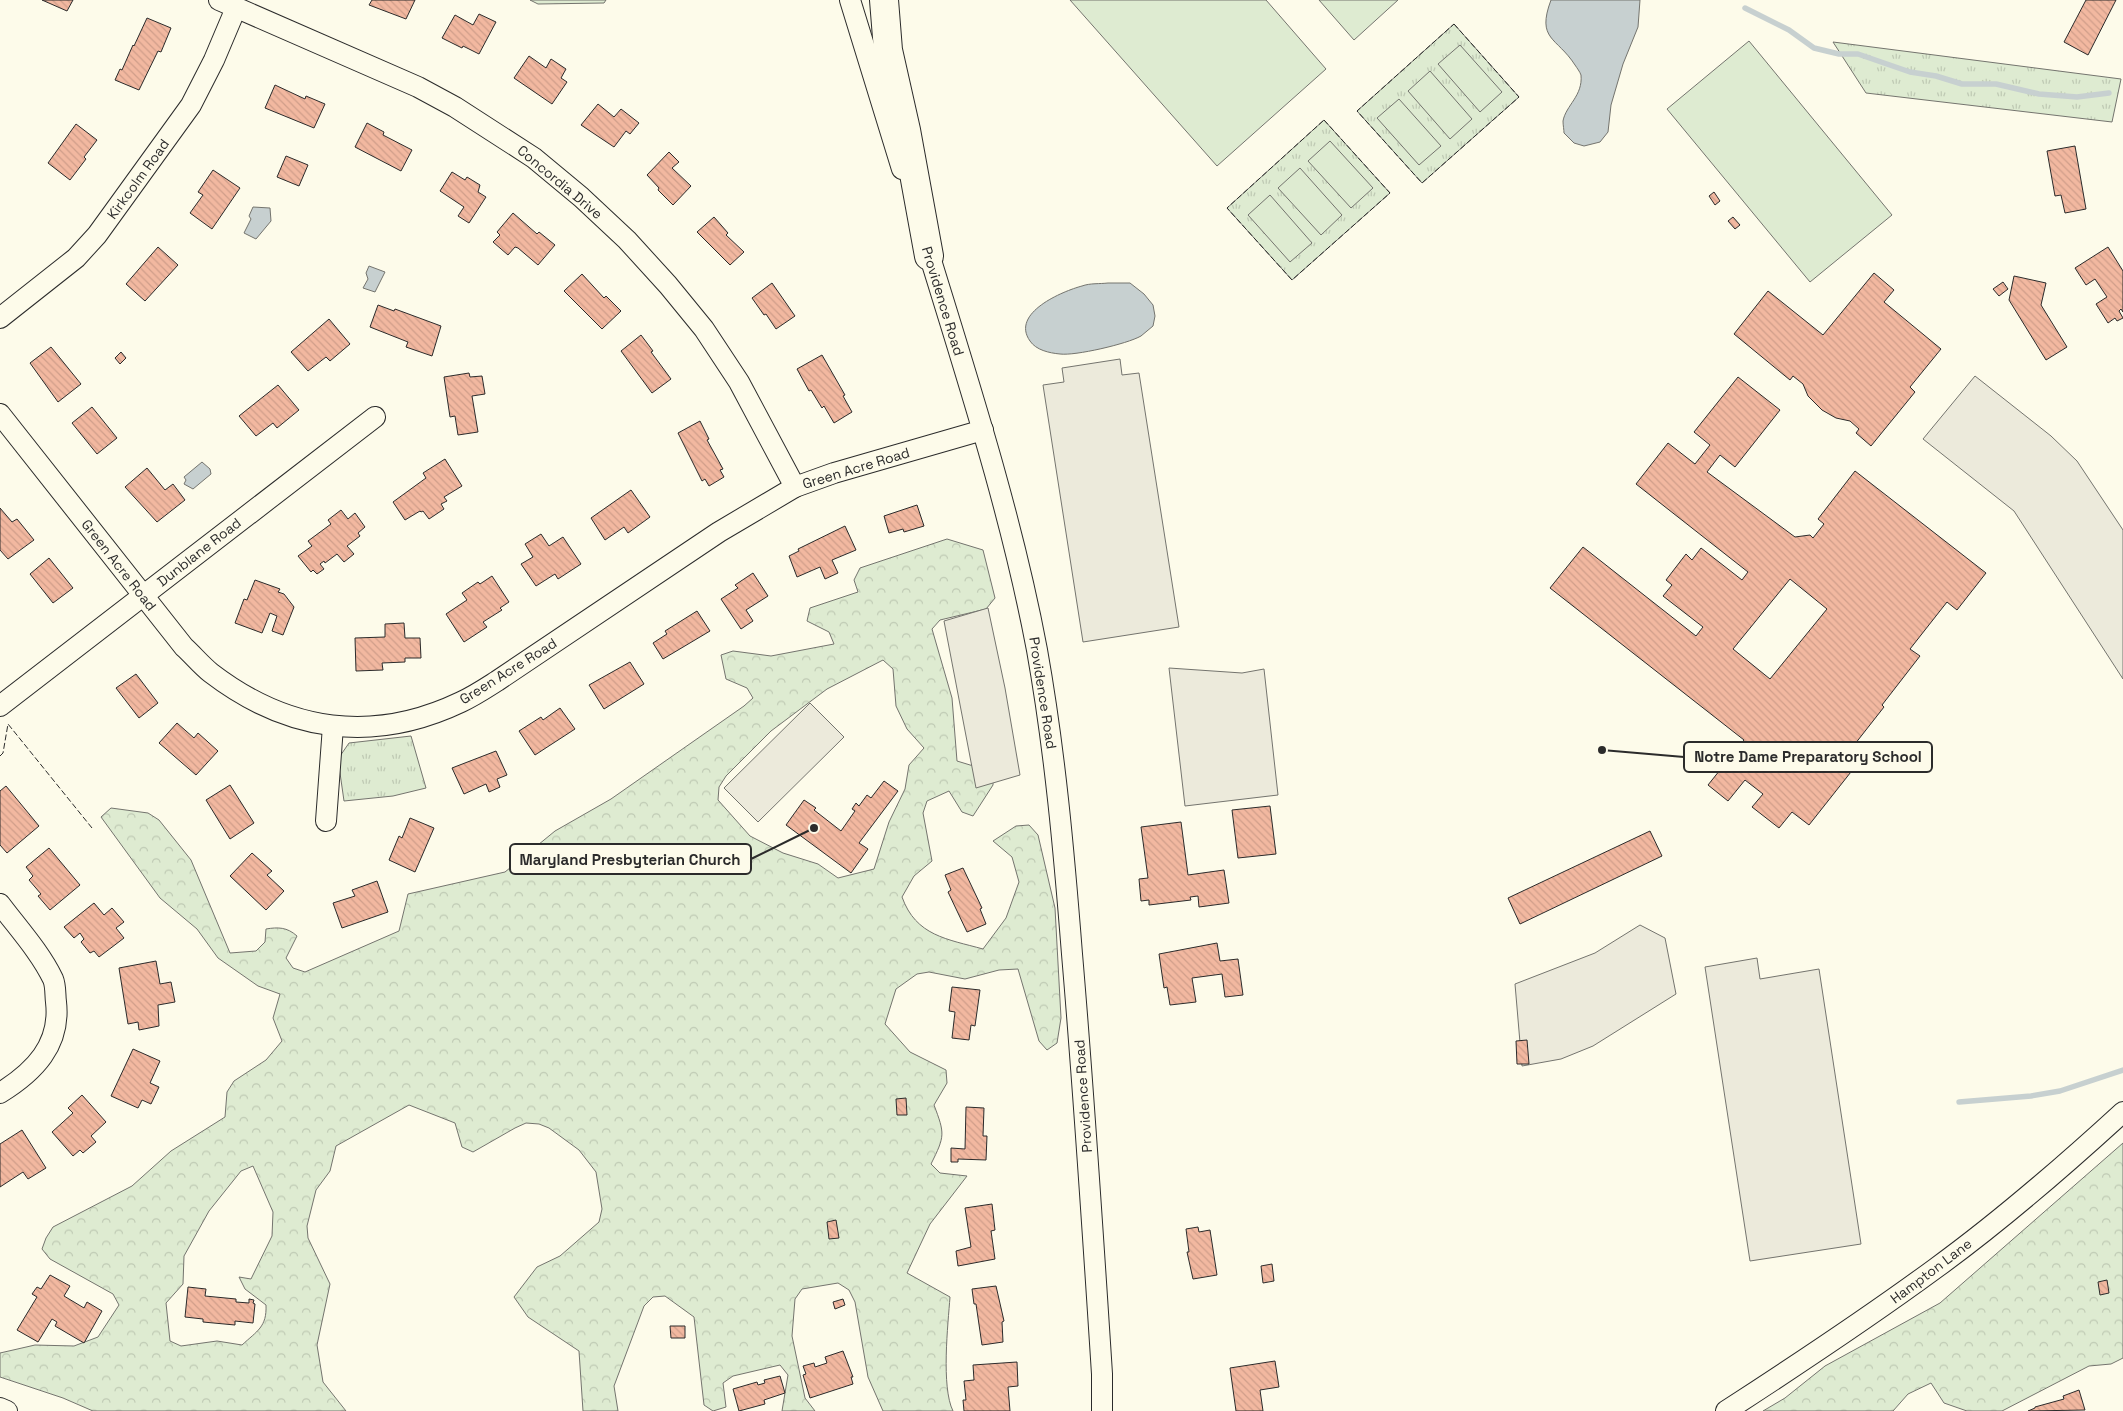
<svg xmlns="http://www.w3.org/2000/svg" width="2123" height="1411" font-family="'Space Grotesk',sans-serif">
<defs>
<pattern id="forest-crowns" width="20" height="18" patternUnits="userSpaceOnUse" patternTransform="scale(1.25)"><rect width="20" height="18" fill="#deebd1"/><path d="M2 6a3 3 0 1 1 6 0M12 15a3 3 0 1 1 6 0" fill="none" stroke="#bfcab4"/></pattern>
<pattern id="park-tufts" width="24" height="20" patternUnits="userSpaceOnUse" patternTransform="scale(1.25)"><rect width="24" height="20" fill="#deebd1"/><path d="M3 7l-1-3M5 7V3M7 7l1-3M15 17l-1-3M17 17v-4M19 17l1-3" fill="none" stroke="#bfcab4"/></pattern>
<pattern id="building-back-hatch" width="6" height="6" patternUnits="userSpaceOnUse" patternTransform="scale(1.25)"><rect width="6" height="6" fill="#f2b8a0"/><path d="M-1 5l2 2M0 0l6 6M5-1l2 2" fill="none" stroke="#d09e8a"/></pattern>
</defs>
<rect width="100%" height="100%" fill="#fdfbea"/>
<g fill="url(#forest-crowns)" stroke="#74746e" fill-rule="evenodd">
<path d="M530,0H606L604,3L538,4Z"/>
<path d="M947,539L983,550L995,598L986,609L940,620L932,629L952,698L957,761L993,772V785L973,816L962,812L949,791L927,801L923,813L932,861L914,876L902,897C916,936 947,939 983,949L1006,918L1019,882L1012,857L993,841L1016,826L1029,825L1038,835L1055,908L1061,1018L1057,1043L1047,1050L1039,1041L1018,969L999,970L965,979L929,972L917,974L896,989L885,1024L910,1052L946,1070L947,1083L934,1105C945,1134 945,1136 931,1164L940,1173L967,1176L930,1224L907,1273L950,1297C948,1324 941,1387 953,1411H883L868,1377L855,1302L849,1290L838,1283L802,1289L795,1299L792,1336L805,1398L815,1411H782L788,1375L780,1365L733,1376L723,1383L726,1407L713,1411L704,1405L694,1317L665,1296L653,1297L644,1306L614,1386L618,1411H583L579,1351L528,1317L514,1297L537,1267L560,1256L599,1222L602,1209L596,1172L579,1150L549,1128L539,1124L526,1123L515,1128L473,1152L462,1147L455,1123L409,1105L336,1146L330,1171L316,1190L307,1226L308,1238L330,1284L317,1345L323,1382L346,1411H93L63,1398L0,1377V1353L35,1345L74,1346L98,1337L119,1305L113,1294L50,1259L42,1249L46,1238L53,1227L132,1186L171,1151L225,1117L227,1092L234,1081L266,1060L282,1041L273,1018L280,994L258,986L218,958L197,929L160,898L101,817L111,808L148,813L159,820L191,860L230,953L256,951L265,942L266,929C278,927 287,927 297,936L286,958L293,968L305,972L399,931L408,894L505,872L555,831L611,799L744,706L753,698L747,688L726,679L721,655L733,651L771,656L834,644L829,632L807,621L810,608L858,592L854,580L860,568ZM883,660L893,669L896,706L907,729L924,748L909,765L905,789L889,822L874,869L838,878L818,864L783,853L750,836L718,800L719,787L726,776L771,731L827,689ZM253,1166L273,1212L272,1236L251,1279L239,1277L245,1289L266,1305C267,1327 257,1331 242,1345L217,1341L181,1346L170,1341L166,1303L183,1284L184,1256L209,1211L241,1171Z"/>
<path d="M2123,1143V1358L2111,1364L2089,1366L2002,1411H1967L1944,1403L1931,1383L1908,1394L1893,1411H1763L1785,1398L1825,1366L1940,1303Z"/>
</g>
<g fill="url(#park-tufts)" stroke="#74746e">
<path d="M1454,24L1519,97L1422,183L1357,111Z"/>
<path d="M1833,42L2121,79L2112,122L1866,93Z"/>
<path d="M1324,120L1390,193L1292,280L1227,208Z"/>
<path d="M411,736L426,788L393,796L344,801L338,759L349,743Z"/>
</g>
<g fill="#deebd1" stroke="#74746e">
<path d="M1070,0H1266L1326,69L1217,166Z"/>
<path d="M1319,0H1398L1354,40Z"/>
<path d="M1749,41L1892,215L1810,282L1667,109Z"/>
<path d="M1460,45L1502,92L1480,112L1438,64Z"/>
<path d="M1430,71L1472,119L1450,139L1408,91Z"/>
<path d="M1399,99L1441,146L1419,165L1377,118Z"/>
<path d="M1330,141L1373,188L1351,208L1308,161Z"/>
<path d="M1300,168L1342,215L1321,235L1278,188Z"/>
<path d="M1270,195L1312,243L1290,262L1248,215Z"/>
</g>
<g fill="#eceadb" stroke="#74746e">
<path d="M1120,359L1122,375L1139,373L1179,627L1083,642L1043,385L1064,382L1062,368Z"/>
<path d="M1975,376L2051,436L2077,461L2123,530V679L2014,511L1923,439Z"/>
<path d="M988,608L1005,688L1020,775L976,788L944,621Z"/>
<path d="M1169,668L1242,673L1264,669L1278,795L1185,806Z"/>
<path d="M810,703L844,737L758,822L724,788Z"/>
<path d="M1640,925L1665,938L1676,994L1593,1046L1561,1059L1522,1066L1515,984L1595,953Z"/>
<path d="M1757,958L1760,979L1819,969L1861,1244L1750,1261L1705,967Z"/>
</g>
<g fill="#c7d0d0" stroke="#74746e">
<path d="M1551,0H1640L1638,27L1623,64L1611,105L1608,132L1600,142L1584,146L1574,143L1564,133C1564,130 1563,125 1563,121C1566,105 1583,96 1581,75C1580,72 1577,68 1575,65C1557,37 1536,40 1551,0Z"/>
<path d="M253,207L270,208L271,221L256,239L244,233L251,219L249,216Z"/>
<path d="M369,266L385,272L375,292L363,288L368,279L366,273Z"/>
<path d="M1108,283H1130L1144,294L1153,305L1155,316L1153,326C1149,329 1145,333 1141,336C1127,344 1075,356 1060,354C1049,353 1036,350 1030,341C1010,313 1063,291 1082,286C1090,283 1100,284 1108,283Z"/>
<path d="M202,462L210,469L211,474L193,489L184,484L186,480L184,477Z"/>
</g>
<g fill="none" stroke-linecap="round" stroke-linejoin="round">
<g stroke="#c7d0d0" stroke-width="5.5">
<path d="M1745,8L1789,30L1814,48L1839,54H1858L1910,72L1936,76L1962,84H1996L2039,94L2077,97L2109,93"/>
<path d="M1959,1102L2031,1096L2060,1091L2123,1070"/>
</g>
</g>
<g fill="url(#building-back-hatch)" stroke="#2b2b2b" fill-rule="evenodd">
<path d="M42,0H73L67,11Z"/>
<path d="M372,0H415L406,19L369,5Z"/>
<path d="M2086,0H2116L2088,55L2064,42Z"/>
<path d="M479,14L496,22L479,54L463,46L462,48L442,38L455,15L473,25Z"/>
<path d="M147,18L171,28L161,52L158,51L139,90L115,80L120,69L122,70L133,45L134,46Z"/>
<path d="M529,56L546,68L551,59L566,69L561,78L567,82L552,104L514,78Z"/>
<path d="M275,85L305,99L306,96L325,104L314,128L265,108Z"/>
<path d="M598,104L614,117L621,109L639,123L630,134L626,131L614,147L581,125Z"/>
<path d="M367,123L384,132L383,135L412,150L401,171L355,147Z"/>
<path d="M76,124L97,140L84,157L86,159L70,180L48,163Z"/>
<path d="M2075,146L2086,209L2065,213L2061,195L2055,196L2047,151Z"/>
<path d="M669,152L679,162L672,168L691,186L673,205L658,190L659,188L647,175Z"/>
<path d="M286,156L308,165L299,186L277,177Z"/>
<path d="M213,170L240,188L212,229L190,213L203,195L198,192Z"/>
<path d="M452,172L465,180L467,177L480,185L478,192L486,197L469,223L458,216L464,207L440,191Z"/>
<path d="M1714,192L1720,201L1715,205L1709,196Z"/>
<path d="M513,213L537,234L539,232L555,245L538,265L518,248L515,247L508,255L493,242L500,235L497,232Z"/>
<path d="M714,217L728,233L726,235L744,252L730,265L697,232Z"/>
<path d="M1733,217L1740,225L1735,229L1728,221Z"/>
<path d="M158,247L178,265L145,301L126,284Z"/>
<path d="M2108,247L2123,271V312L2121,309L2119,311L2123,318L2117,321L2115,318L2108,323L2096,304L2107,297L2095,279L2086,285L2075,268Z"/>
<path d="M1874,273L1894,290L1884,302L1941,349L1910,387L1915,392L1871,446L1856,433L1859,429L1850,421L1836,418L1822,410L1808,396L1803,384L1793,376L1790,380L1734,334L1768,291L1823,335Z"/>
<path d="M582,274L604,298L606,296L621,311L602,329L564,291Z"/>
<path d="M2014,276L2046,283L2041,305L2067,347L2046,360L2009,300Z"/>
<path d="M2003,282L2008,289L1999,296L1993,289Z"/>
<path d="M772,283L795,316L776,329L766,314L764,315L752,298Z"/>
<path d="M378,305L394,311L395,309L441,326L432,356L406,347L408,342L370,327Z"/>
<path d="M329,319L350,344L330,361L326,357L308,371L291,352Z"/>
<path d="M641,335L653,351L651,352L671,379L652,393L621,351Z"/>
<path d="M51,347L81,384L58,402L30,363Z"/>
<path d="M121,352L126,358L120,364L115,358Z"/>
<path d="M822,355L845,395L843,396L852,412L834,423L824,406L822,408L811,390L809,391L797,369Z"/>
<path d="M469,373L470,377L482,376L485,394L472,396L478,432L458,435L455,416L450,417L444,377Z"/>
<path d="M1738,377L1780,410L1735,467L1720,455L1707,472L1795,537L1810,535L1813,538L1824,524L1818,519L1855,471L1986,573L1957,610L1947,602L1910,649L1920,656L1882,705L1884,707L1851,749L1862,758L1809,825L1792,812L1779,828L1752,807L1763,794L1745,780L1728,801L1708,785L1744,740L1550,588L1583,547L1696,636L1703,627L1663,596L1672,585L1666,580L1686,554L1692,560L1701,548L1742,580L1748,572L1636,484L1668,443L1695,464L1710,445L1694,432ZM1790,579L1827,609L1770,679L1733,649Z"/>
<path d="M278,385L299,410L277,428L273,423L256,436L239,416Z"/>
<path d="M92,407L117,438L97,454L72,423Z"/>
<path d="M700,421L709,439L707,440L723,469L720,470L724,477L709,486L705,479L702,481L678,433Z"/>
<path d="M445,459L462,486L444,497L447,501L441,504L444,509L429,519L423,511L421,512L420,511L405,520L393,502L426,478L423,473Z"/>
<path d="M147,468L165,490L173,484L185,500L157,522L125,487Z"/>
<path d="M631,490L650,517L628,533L624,527L605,540L591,518Z"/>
<path d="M917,505L924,526L904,532L903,529L889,533L884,516Z"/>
<path d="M0,508L12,522L17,519L34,540L8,559L0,550Z"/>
<path d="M341,510L348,519L355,513L365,527L358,533L360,536L347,546L354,554L344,562L337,554L325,563L324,561L320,564L324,569L317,574L313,570L311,572L298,556L312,546L308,541L331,524L328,520Z"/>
<path d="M845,526L856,550L832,560L838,573L825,579L820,567L797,577L789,556L799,551L798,549Z"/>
<path d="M541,534L549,546L563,537L581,564L558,579L555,574L536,586L521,564L533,557L525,544Z"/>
<path d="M49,558L73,588L53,603L30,574Z"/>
<path d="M753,573L768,596L746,610L753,621L741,629L721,599L738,588L735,585Z"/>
<path d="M492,576L509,602L500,608L502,610L483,622L487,627L464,642L446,614L467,600L462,593L478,582L480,584Z"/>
<path d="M255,580L280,589L278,592L284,594L294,607L283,635L272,631L277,616L270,613L262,633L235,623L244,599L247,600Z"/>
<path d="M697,611L710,631L663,659L653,643L667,634L665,631Z"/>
<path d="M404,623L405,638H420L421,658H405V662L382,663L383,670L356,671L355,638L385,637V624Z"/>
<path d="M630,662L644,684L604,709L589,685Z"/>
<path d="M136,674L158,703L139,718L116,688Z"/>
<path d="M560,708L575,729L535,755L519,731L541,717L543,720Z"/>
<path d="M177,723L194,738L198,733L218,751L196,775L159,743Z"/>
<path d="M496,751L507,775L497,779L500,787L489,792L486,784L464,794L452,768Z"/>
<path d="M884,781L898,791L859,843L868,849L851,873L786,825L804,800L816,808L814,810L841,831L855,811L852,809L856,803L859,806L867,795L871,798Z"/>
<path d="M230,785L254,823L230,839L206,800Z"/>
<path d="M6,786L39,826L7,853L0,845V791Z"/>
<path d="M1270,806L1276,854L1238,858L1232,810Z"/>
<path d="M410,818L434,828L415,872L389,860L399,836L402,838Z"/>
<path d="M1181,822L1188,875L1224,870L1229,903L1199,907L1198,896L1190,897L1191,900L1149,905V900L1141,901L1139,879L1148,878L1141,827Z"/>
<path d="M1650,831L1662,856L1520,924L1508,898Z"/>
<path d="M49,848L80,885L50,910L38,896L41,894L29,880L33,876L26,867Z"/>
<path d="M252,853L272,871L267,875L284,891L266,910L230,876Z"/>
<path d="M963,868L982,908L980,909L986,924L967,932L948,892L951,890L945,875Z"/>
<path d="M377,881L388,912L342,928L333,903L355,896L352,890Z"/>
<path d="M94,903L104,915L112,908L124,922L116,928L124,938L99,957L94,951L90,953L81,942L84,939L80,933L74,938L64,927Z"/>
<path d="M1217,943L1220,961L1238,959L1243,995L1225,997L1222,974L1192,978L1196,1002L1170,1005L1167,987L1164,988L1159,954Z"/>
<path d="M156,961L160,984L171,982L175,1002L158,1005L159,1026L139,1030L138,1022L128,1024L119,968Z"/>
<path d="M952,987L980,990L975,1026L971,1025L969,1040L952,1038L955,1012L949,1011Z"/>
<path d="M1527,1040L1529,1064H1517L1516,1041Z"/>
<path d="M133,1049L160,1061L150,1083L159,1087L151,1104L142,1100L138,1108L111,1096Z"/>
<path d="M82,1095L106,1122L91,1136L96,1142L83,1153L80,1150L73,1156L52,1132L73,1113L68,1108Z"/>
<path d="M906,1098L907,1115H897L896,1099Z"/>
<path d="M966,1107L984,1108L983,1136H987L986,1160L958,1159V1162H951V1148L965,1149Z"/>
<path d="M22,1130L46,1168L28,1179L23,1172L0,1187V1144Z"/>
<path d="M992,1204L995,1230L991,1231L995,1259L958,1266L956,1251L971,1247L965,1208Z"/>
<path d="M836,1220L839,1238L829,1239L827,1222Z"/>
<path d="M1198,1227L1199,1232L1210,1230L1217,1275L1193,1279L1187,1252H1189L1186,1229Z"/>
<path d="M1272,1264L1274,1281L1263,1283L1261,1266Z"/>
<path d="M50,1275L70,1286L64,1296L84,1308L87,1302L102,1311L84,1343L55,1326L57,1322L52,1319L38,1342L17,1330L37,1297L32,1294L37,1287L41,1289Z"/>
<path d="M2107,1280L2109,1293L2100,1295L2098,1282Z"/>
<path d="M996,1286L1004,1321L1002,1322L1003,1342L982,1345L976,1304H974L972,1289Z"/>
<path d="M188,1287L206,1289L205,1296L236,1299V1302L249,1303V1299L254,1300L253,1303L255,1304L253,1323L235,1321V1325L203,1322V1319L185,1317Z"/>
<path d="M843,1299L845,1305L835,1309L833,1302Z"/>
<path d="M670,1326H685V1338H671Z"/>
<path d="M843,1351L853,1377H851L853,1384L810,1398L803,1375L806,1374L803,1366L814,1363L815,1367L827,1363L825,1357Z"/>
<path d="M1275,1361L1279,1387L1260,1390L1263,1411H1236L1230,1368Z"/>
<path d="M1017,1362L1018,1386L1008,1387L1010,1411H964L963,1400H966L964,1381L974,1380L973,1365Z"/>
<path d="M780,1376L785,1393L764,1400L765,1404L739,1411L733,1389L757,1382L758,1385L765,1383L764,1380Z"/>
<path d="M2079,1390L2085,1410L2028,1411L2035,1408V1407L2064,1399L2063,1396Z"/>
</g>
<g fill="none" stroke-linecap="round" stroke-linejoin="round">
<g stroke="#2b2b2b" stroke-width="22">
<g id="minor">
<path d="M219,0L418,87L455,107L534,158L581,197L627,240L668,285L704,329L739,382L795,487"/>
<path d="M850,0L902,169"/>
<path d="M926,244C967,378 1011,512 1037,650C1055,751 1064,852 1072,954C1084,1094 1093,1234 1102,1374V1411"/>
<path d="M0,318L76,258L97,235L191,105L214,60L236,8"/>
<path d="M0,414L184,647C193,655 201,665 211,673C288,732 373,744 461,702C474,696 486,688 497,681L719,532L795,487L834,473L983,430"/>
<path d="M0,706L375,417"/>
<path d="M326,821L333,726"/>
<path d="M0,904C18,928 40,952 53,979C56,986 55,995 56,1002C61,1045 34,1072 0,1093"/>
<path d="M0,1408L7,1411"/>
<path d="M1726,1411C1797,1365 1868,1318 1936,1268C2002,1220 2063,1167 2123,1112"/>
</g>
</g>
<g stroke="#2b2b2b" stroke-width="30">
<path id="highway" d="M884,0L888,50L906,130L929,256"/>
</g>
<use href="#minor" stroke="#fdfbea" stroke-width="20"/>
<use href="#highway" stroke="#fdfbea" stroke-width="28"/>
<g stroke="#2b2b2b" stroke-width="1" stroke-dasharray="6 2.5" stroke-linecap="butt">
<path d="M1454,24L1519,97L1422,183L1357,111Z"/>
<path d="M1324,120L1390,193L1292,280L1227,208Z"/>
<path d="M0,756L3,753L8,724L92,828"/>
</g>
</g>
<g text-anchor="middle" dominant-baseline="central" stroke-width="4" stroke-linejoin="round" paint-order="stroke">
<g font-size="14" fill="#2b2b2b" stroke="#fdfbea">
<text transform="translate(138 179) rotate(-54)">Kirkcolm Road</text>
<text transform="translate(560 182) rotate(40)">Concordia Drive</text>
<text transform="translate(943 301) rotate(73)">Providence Road</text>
<text transform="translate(856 468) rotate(-17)">Green Acre Road</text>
<text transform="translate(199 552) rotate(-38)">Dunblane Road</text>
<text transform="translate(119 565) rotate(52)">Green Acre Road</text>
<text transform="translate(508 671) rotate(-32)">Green Acre Road</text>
<text transform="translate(1043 693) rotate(81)">Providence Road</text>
<text transform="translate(1083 1096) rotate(-94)">Providence Road</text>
<text transform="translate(1931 1271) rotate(-37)">Hampton Lane</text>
</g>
</g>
<path fill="none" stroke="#2b2b2b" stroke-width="2" d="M1602 750L1684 757M814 828L751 859"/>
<g fill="#2b2b2b" stroke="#fdfbea" stroke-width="2">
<circle cx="1602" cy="750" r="5"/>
<circle cx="814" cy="828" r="5"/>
</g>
<g fill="#fdfbea" stroke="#2b2b2b" stroke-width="2">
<rect x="1684" y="742" width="248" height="30" rx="5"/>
<rect x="510" y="844" width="241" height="30" rx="5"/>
</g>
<g font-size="15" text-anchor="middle" font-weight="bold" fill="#2b2b2b">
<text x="1808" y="762">Notre Dame Preparatory School</text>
<text x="630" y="865">Maryland Presbyterian Church</text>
</g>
</svg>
